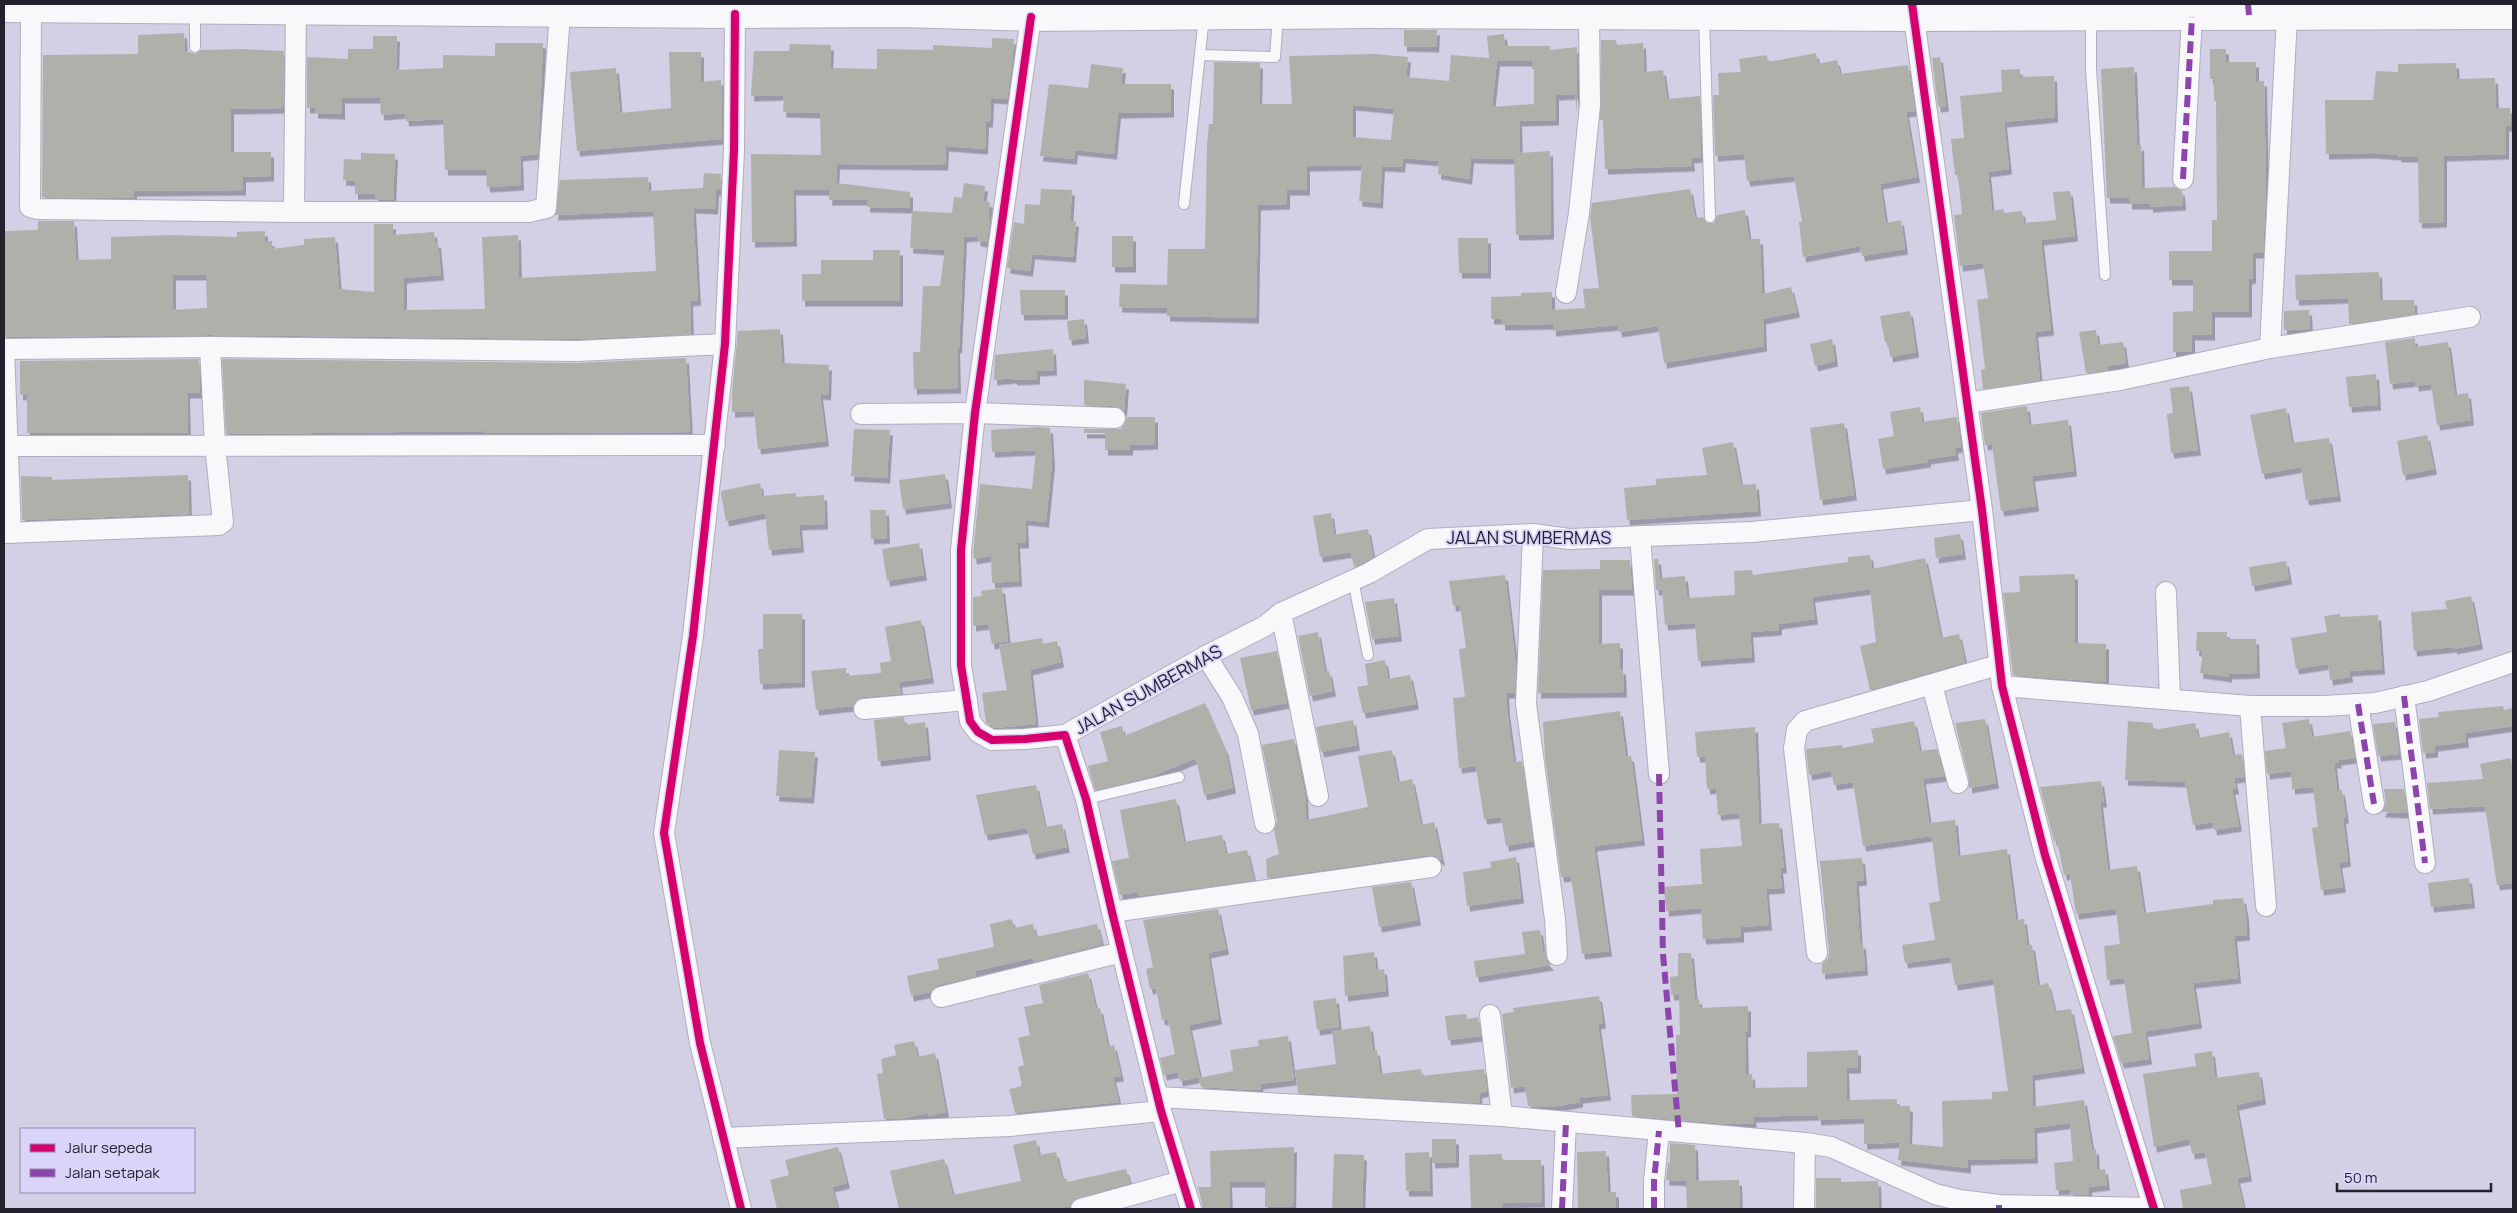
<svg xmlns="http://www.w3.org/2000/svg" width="2517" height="1213" font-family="Manrope,sans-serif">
<defs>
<filter id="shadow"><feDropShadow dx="3" dy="5.5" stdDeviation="0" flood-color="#0004"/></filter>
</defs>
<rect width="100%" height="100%" fill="#d3cfe4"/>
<g fill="#b0b0aa" fill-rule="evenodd" filter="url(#shadow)">
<path d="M1404,30H1437L1436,47L1404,46Z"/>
<path d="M184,33L185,51L195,54L201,50L242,49L284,51L283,108L231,109V152H271V176L243,177V190L134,191V198L42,197L43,55L138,54V35Z"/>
<path d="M1504,34L1505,46H1550V50L1577,47V113L1575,94L1556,95V120L1519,121L1520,153L1550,151L1551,234L1516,235L1514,159L1471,158L1469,179L1438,174L1439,161L1403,158L1402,167L1382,166L1380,203L1359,201L1362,165L1307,166V190H1287V204L1258,205L1256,318L1167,316V308L1119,307L1120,284L1167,285L1168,249H1205L1207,145L1209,124H1213L1214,62L1260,63L1259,104H1292L1289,56L1375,54L1408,57L1406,77L1449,81L1451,55L1489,58L1487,36ZM1497,61H1532V69H1534V104L1492,107ZM1353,105L1394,109L1391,140L1353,137Z"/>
<path d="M373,36H397L396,70L443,68V55L495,56V43H543L538,154L520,156L521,185L487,187L486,170H445L443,119L406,121L405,113L381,115L380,98H342V114L315,113V108H307V57L348,59V49H373Z"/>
<path d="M992,38L1014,39L1012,64L1007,99L991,98L990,122H986L985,149L946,146L945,165L837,164L836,183L910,192V208L867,207V200H829L830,190H793L794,241L752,242L751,154L821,155L820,113L783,112L784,95L751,96L754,51H789L790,44L831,45L830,68L877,69V49L933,50V45L992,48Z"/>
<path d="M1601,40H1616L1617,45L1643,43L1644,72L1663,70L1667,99L1700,96L1701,157L1691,158L1692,166L1605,169L1603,120H1600Z"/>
<path d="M2210,49H2226V62H2256V81H2264L2266,191L2263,253H2253V278L2249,279V312H2212V335H2192V351L2173,352V312L2193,311V280H2169V251H2212V220H2217L2216,101H2214V79H2210Z"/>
<path d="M669,52H701V82L721,80L722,139L577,151L570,72L616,68L620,113L671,108Z"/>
<path d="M1816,53L1818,64L1837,60L1840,74L1908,65L1915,111L1906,112L1917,177L1880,184L1886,223L1901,220L1905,249L1862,256L1860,246L1803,257L1799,222H1802L1794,176L1747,181L1744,154L1715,156L1713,95H1719L1718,73L1741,72L1739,59L1767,55L1768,62Z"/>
<path d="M1940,57L1946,106L1938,107L1932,58Z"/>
<path d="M2456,63L2457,79L2495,78L2496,108H2510L2511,126H2506V154L2444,156V222L2419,223L2418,157H2399L2398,155L2373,153L2326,154L2325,100H2373L2376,71L2398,72V64Z"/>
<path d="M1091,64L1123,68L1121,84H1171V112L1118,113L1114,154L1075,150L1074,159L1040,156L1049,84L1088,88Z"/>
<path d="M2134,67L2137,146L2141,145L2142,188L2175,187L2182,191L2183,205L2150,207V204H2129V198H2107L2101,69Z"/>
<path d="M2020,69V77L2054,76L2055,117L2004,122L2009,169L1988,172L1992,211L2004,209V213L2022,211L2024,223L2056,220L2053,192L2070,191L2075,236L2041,240L2051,330L2035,332L2040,380L1983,389L1981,370L1985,369L1977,300L1988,298L1983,263L1960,266L1954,215L1962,214L1958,175H1955L1951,139L1964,138L1960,96L2002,92L2001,70Z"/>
<path d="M361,153L395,154L393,200H375V194H355V181L343,180L344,159L361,160Z"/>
<path d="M704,173L721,174L720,190H716L715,209L693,208L698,300L690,301L691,334L577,339L210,335L4,337V231L38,230V221H74L76,260L111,259V237L172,235L237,237V232L265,231V241H272V249L304,245V239L335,237L339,289L374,292V224H393V235L434,232L435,242H438L441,275L404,278V310L485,309L482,237L518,235L519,278L656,271L653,211L555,215L560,180L648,177L649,191L703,188ZM173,275H206L207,308L173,310Z"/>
<path d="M964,183L985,186L983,201L990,202L988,219H990L987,242L978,241L977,236L964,237L959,348H957L958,388L914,389L913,352H920L923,286H940L945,250L910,248L912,211L952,213L954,197L962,198Z"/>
<path d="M1041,189L1072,190L1070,221H1076L1073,257L1032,254L1030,271L1007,268L1014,222L1024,224L1025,204L1040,205Z"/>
<path d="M1690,189L1695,218L1703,217L1707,223H1714L1717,215L1745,210L1749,239H1760L1762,294L1791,287L1797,312L1763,319L1764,346L1664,363L1658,326L1619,332L1618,325L1553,331V319V324L1502,325V319H1491V297L1521,296V293L1552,292V310L1585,308L1583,289L1599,288L1590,217L1592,203Z"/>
<rect x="1112" y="236" width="21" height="31"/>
<path d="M1458,238H1488V273H1459Z"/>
<path d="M873,250H900V301H802V274H821V260H873Z"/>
<path d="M2379,272L2380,300H2414L2415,314L2349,324L2348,298L2296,300L2295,275Z"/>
<path d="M1020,290H1065V314L1021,315Z"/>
<path d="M2309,310L2310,329L2284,330V311Z"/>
<path d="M1910,311L1916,352L1890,357L1888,342H1885L1880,316Z"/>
<path d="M1084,319L1086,338L1069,340L1067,321Z"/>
<path d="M780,329L782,363L829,365L828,395L820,394L826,441L758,449L754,411L732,412V392L738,331Z"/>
<path d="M2096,330L2098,345L2123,342L2126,363L2107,366L2108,370L2086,373L2079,332Z"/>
<path d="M2415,338V347L2448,342L2455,395L2468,393L2471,420L2437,425L2431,384L2416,386L2415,381L2390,384L2385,342Z"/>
<path d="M1832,339L1835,361L1815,366L1810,344Z"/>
<path d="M1053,349L1054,370L1037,371V379L1014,380V378L994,380L995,355Z"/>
<path d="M686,358L690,432L485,433V431L226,434L222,359L577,363Z"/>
<path d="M199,359L200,393H187L188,433H27V394L20,395V361Z"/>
<path d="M2376,374L2378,405L2349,407L2346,377Z"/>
<path d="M1084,380L1126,384L1124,411L1115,406L1084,405Z"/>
<path d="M2189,386L2198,450L2171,453L2167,414L2173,413L2170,388Z"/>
<path d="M2027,406L2029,425L2068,420L2074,471L2032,476L2036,506L2001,511L1992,444L1985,445L1981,413Z"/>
<path d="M1920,407L1922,422L1957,417L1961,447L1955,448L1956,455L1928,459V462L1883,469L1878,439L1894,436L1890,412Z"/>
<path d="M2286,408L2292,443L2329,438L2338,496L2306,500L2301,467L2262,474L2250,415Z"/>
<path d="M1127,417H1155V444L1130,445V450H1105V433H1084V429H1120L1125,424Z"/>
<path d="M1844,423L1854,495L1820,500L1810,428Z"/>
<path d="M1038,427L1050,428L1052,462L1046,522L1025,520L1026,543H1017L1019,581L992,583L991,556L974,559L973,554L980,484L1032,489L1036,450L992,452L991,430Z"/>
<path d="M854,429L890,430L887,478L851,476Z"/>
<path d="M2427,435L2434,469L2403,475L2397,441Z"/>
<path d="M1733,442L1741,485L1756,484L1758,511L1627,520L1624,488L1656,485V479L1707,475L1702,448Z"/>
<path d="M945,474L949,503L903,509L899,480Z"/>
<path d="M188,475L189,514L22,520L21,476L52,477V480Z"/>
<path d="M760,483L762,496L796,493V497L824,495L825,524L799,525L801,547L769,550L765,513L726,521L721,494V491Z"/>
<path d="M870,510H886L887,538L871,539Z"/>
<path d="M1331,513L1334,535L1368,529L1373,557L1354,567L1351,552L1320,557L1313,516Z"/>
<path d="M1960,534L1963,554L1936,558L1934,538Z"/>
<path d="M919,543L924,575L887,581L882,549Z"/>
<path d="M1870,555L1872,569L1925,558L1941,638L1959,634L1965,662L1870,690L1860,646L1876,642L1870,589L1812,597L1815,619L1779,624V630L1750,632L1752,657L1698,661L1695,623L1665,625L1661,578L1685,576L1687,598L1735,595L1734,571L1752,570L1753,575L1848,562V557Z"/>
<path d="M1654,559H1658L1661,590H1656Z"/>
<path d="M1600,560H1630L1632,590H1599V644L1620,643V669H1623L1624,692L1538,693L1543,570L1600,569Z"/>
<path d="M2286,561L2289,579L2252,586L2249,567Z"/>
<path d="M2075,574V643L2106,644V682L2013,675L2003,593L2020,592L2019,576Z"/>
<path d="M1505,575L1516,666L1515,693H1506L1507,710L1514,762L1522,761L1533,841L1506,846L1501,817L1484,819L1476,766L1459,768L1453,698L1465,697L1459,649L1466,648L1460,605L1453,606L1449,581Z"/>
<path d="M1002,588L1008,641L992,644L988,624L973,626V597L982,596L981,591Z"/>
<path d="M2471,596L2480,644L2454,649V647L2414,651L2411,612L2447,609L2445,601Z"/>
<path d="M1394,598L1399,636L1372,639L1365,602Z"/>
<path d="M763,614H802V682L760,684L758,649H763Z"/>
<path d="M2340,614L2341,617L2378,615L2382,669L2349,671L2350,677L2330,680L2328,664L2296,669L2291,638L2327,632L2324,616Z"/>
<path d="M921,620L931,678L899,682L901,694L863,697L857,700L853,706L816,710L811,671L846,668V676L881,673L880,663L891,661L885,627Z"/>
<path d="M1318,632L1325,671H1329L1333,691L1310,696L1298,636Z"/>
<path d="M2197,632H2227V639H2256L2257,673L2229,674V677L2200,673L2203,651H2196Z"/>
<path d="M1042,638L1043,644L1057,641L1061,662L1030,670L1036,724L995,728L986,723L982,693L1007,690L999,645Z"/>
<path d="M1277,651L1287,703L1251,710L1240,658Z"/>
<path d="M1385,660L1388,679L1410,675L1416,704L1363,713L1357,687L1368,685L1365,664Z"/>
<path d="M1205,703L1226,751L1233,788L1204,795L1196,758L1153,776L1095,790L1088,766L1108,761L1100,732L1122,726L1124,736Z"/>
<path d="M2503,706L2504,710L2513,708V726L2465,733L2466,742L2435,746V752L2423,753L2419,719L2439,717L2438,712Z"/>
<path d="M1620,711L1626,757L1631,756L1642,840L1594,846L1609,951L1582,954L1571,876L1561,877L1545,757L1543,722Z"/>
<path d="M904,717L905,725L925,722L928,755L878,761L874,720Z"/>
<path d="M1985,719L1996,783L1969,788V780L1955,723Z"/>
<path d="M2309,719L2312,737L2350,731L2355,758L2338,760L2339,763H2334L2337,790H2342L2346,818H2343L2348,861L2339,863L2343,887L2321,890L2312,828L2318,827L2313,787L2292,789L2291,771L2267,774L2265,751L2286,748L2282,723Z"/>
<path d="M1353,720L1357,745L1321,752L1316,727Z"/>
<path d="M1914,721L1920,751L1937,749L1944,776L1923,779L1931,836L1863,846L1853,782L1834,785L1831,771L1809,775L1806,749L1842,745L1843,748L1874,742L1871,729Z"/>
<path d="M2128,721L2153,723V730L2195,723L2198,738L2229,732L2233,755L2242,754L2244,777L2234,778L2236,789H2232L2239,826L2214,830L2213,822L2193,825L2185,782L2125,780Z"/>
<path d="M2395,722L2399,754L2378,756L2373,724Z"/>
<path d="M1755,727L1759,824L1779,823L1784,868H1780L1782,888L1766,889L1769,925L1741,927V937L1703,939L1701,908L1666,911L1664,887L1702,884L1700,849L1742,846L1739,813L1718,815L1716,788L1707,789L1705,757H1697L1695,732Z"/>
<path d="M1294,739L1305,794L1306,820L1368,807L1358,756L1392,750L1398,782L1412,779L1421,825L1434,822L1442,861L1436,856L1429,855L1267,878L1266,859L1279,854L1274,830L1277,821L1262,745Z"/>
<path d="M779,750L815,752L811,798L776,796Z"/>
<path d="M2511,758L2513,772V883L2497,885L2485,806L2430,809L2427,783L2483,779L2480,764Z"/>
<path d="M2101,781L2104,802H2100L2108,870L2137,866L2144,913L2213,904V900L2243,898L2246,915L2247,935L2234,936L2238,978L2193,983L2199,1023L2142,1032H2145L2149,1059L2121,1063L2113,1036L2132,1033L2124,978L2107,980L2104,946L2120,944L2116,909L2076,914L2070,874L2064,875L2057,840L2054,841L2040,787Z"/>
<path d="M1036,785L1045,827L1062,824L1067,847L1033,854L1027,828L985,835L976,795Z"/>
<path d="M2384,789H2404L2407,813L2382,812L2386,803Z"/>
<path d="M1176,799L1184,842L1222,835L1226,854L1247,850L1254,880L1139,896L1138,892L1120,895L1112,861L1129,858L1120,810Z"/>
<path d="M1955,820L1958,856L2007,849L2016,920L2024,919L2027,945H2032L2038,986L2048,983L2055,1011L2071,1009L2082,1068L2032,1075L2033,1107L2084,1100L2092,1149H2096L2097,1170L2105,1169L2107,1185L2089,1187V1195L2070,1194V1189L2056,1190L2054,1163L2073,1161L2070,1123L2034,1128L2035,1158L1968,1160V1168L1898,1160L1900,1143L1943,1147L1942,1101L1992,1099V1092L2008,1091L1993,979L1955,985L1950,957L1905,963L1902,945L1935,940L1929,903L1940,901L1930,823Z"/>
<path d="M1516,857L1521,898L1467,906L1463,872L1491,868L1490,862Z"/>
<path d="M1862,858L1864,880L1856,881L1860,944L1863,943L1865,970L1822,974V964L1828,958L1829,952L1820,861Z"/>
<path d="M2469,878L2472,903L2431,907L2428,883Z"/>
<path d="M1411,882L1418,920L1379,927L1372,887Z"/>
<path d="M1218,909L1226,949L1208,953L1219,1019L1189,1025L1200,1077L1180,1081L1178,1072L1164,1075L1160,1058L1175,1054L1168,1019L1162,1020L1156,988L1150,989L1146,969L1153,967L1143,920Z"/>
<path d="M1012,919L1014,928L1033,924L1036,937L1097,924L1102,944L1034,962L1033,958L975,971L976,976L938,985L931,992L911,996L907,976L939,969L937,959L994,947L990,924Z"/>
<path d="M1540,930L1543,951H1545L1547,961L1551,965L1476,977L1474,961L1525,954L1522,932Z"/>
<path d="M1374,952L1376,970L1384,969L1386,991L1345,996L1343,956Z"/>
<path d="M1678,953H1691L1695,999H1699L1700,1008L1748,1006V1032H1745L1746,1075L1752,1074L1753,1088L1807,1087V1052L1858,1050V1068H1846L1847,1100L1897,1099V1106H1910L1909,1142L1864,1144V1118L1818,1120V1115L1753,1117L1754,1124H1728L1632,1116L1631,1095L1677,1094L1676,1035H1680L1679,995H1671L1670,977L1678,976Z"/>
<path d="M1088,973L1096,1009L1100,1008L1108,1047L1114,1045L1121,1076L1113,1077L1119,1102L1015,1113L1009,1089L1022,1086L1018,1067L1024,1065L1018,1038L1030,1035L1024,1007L1043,1003L1039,985Z"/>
<path d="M1599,996L1603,1023L1598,1024L1608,1095L1580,1098V1102L1553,1107L1528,1106L1525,1086L1511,1088L1502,1014L1514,1012L1513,1008Z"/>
<path d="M1336,998L1339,1027L1317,1030L1313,1001Z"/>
<path d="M1466,1014L1467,1019L1478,1017L1481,1036L1448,1040L1445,1016Z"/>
<path d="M1370,1026L1373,1051L1377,1050L1380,1074L1421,1069L1422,1076L1484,1069L1487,1091L1479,1093L1480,1103L1298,1093L1295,1070L1336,1064L1332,1031Z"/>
<path d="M1288,1036L1294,1080L1260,1084L1261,1089L1252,1090L1201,1087L1199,1078L1233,1071L1230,1050L1259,1046L1258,1040Z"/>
<path d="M914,1041L918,1057L935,1053L946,1112L929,1116L928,1113L900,1119H884L877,1074L883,1073L881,1059L896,1055L894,1045Z"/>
<path d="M2212,1051L2215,1078L2259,1072L2263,1099L2236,1105L2249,1176L2237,1178L2244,1209H2183L2180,1190L2212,1184L2205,1152L2192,1154L2189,1139L2154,1147L2143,1074L2196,1066L2194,1054Z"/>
<path d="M1432,1139H1456V1162L1432,1163Z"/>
<path d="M1036,1140L1039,1155L1056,1152L1062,1179L1066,1178L1067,1182L1126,1169L1130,1183L1078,1198L1070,1206L1056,1209H899L890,1171L944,1159L953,1195L1021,1181L1013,1145Z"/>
<path d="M1670,1143L1695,1145L1696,1181L1666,1180L1668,1163H1670Z"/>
<path d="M838,1147L847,1183L832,1187L838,1209H777L770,1180L789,1175L785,1160Z"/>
<path d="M1294,1147L1293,1206L1265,1207V1182H1229L1230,1209H1203L1198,1187H1211L1210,1151Z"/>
<path d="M1606,1151L1608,1192H1616V1209H1578L1577,1152Z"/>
<path d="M1429,1152L1430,1191H1406L1405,1153Z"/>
<path d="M1334,1154L1364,1155L1362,1209H1332Z"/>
<path d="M1502,1154V1160H1541L1542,1202L1503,1203V1207L1471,1208L1469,1155Z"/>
<path d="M1816,1178H1841V1182L1878,1181L1879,1209H1816Z"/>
<path d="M1739,1180L1740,1209H1687L1686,1181Z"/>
</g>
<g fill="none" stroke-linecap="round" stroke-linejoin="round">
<g stroke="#b0adbe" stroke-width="12">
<g id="lane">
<path d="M1704,16L1710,217"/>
<path d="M2091,19V69L2105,275"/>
<path d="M195,47V12"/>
<path d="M1200,55L1275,57L1278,16"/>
<path d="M1184,204L1204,16"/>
<path d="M1353,580L1368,655"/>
<path d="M1086,799L1179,777"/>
</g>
</g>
<g stroke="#b0adbe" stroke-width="22">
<g id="street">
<path d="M1912,4L1982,510L2002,686L2045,855L2154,1209"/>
<path d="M31,8L30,207L37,209L294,212L296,4"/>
<path d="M735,14L734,150L725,344L693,636L664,833L700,1043L741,1209"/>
<path d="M1031,17L975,413L961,550V665L970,721L978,732L992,740L1025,739L1065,735L1086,799L1112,912L1161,1111L1191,1209"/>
<path d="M2183,179L2192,17"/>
<path d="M294,212H529L546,208L560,13"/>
<path d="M1566,293L1579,213L1590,105L1589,16"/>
<path d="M2270,348L2287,16"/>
<path d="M4,349L210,347L577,351L725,344"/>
<path d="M4,349L11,533"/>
<path d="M1967,403L2120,380L2270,348L2470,317"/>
<path d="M861,414L975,413L1115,418"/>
<path d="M4,446L715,445"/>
<path d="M4,533L219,525L223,522L215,445L210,347"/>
<path d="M1533,534L1526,704L1555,919L1557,955"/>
<path d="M1640,536L1659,774"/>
<path d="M2166,592L2170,699"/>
<path d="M1281,613L1318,796"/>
<path d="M1206,656L1232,697L1248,734L1265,823"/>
<path d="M1932,685L1958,783"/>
<path d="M2002,686L2250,706H2324L2375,703L2428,691L2513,662"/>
<path d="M2404,696L2425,863"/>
<path d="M2358,704L2374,804"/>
<path d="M2250,706L2266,906"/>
<path d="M864,709L967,700"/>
<path d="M1065,735L1206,656L1265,626L1281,613L1369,573L1428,539L1533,534L1569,539L1752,532L1982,510"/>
<path d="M1112,912L1431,867"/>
<path d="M1817,953L1794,748L1797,730L1805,721L1998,665"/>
<path d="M941,997L1122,952"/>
<path d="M1490,1015L1502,1116"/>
<path d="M1158,1097L1502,1116L1805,1143L1831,1147L1935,1194L1959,1200L1999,1205L2154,1208"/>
<path d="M723,1138L1009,1126L1161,1111"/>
<path d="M1081,1209L1182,1181"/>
<path d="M1562,1209L1566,1122"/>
<path d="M1654,1209V1181L1659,1131"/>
<path d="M1804,1209L1805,1143"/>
</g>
</g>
<g stroke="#b0adbe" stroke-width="30">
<path id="highway" d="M4,8L735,14L902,13L1031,17L1370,14L1912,17L2513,15"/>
</g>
<use href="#lane" stroke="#f8f8fb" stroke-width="10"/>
<use href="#street" stroke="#f8f8fb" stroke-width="20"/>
<use href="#highway" stroke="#f8f8fb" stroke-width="28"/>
<g stroke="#8e44ad" stroke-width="6" stroke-dasharray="12 6" stroke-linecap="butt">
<path d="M2248,4L2249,15"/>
<path d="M2183,179L2192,17"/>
<path d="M2404,696L2425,863"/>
<path d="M2358,704L2374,804"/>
<path d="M1659,774L1663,954L1679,1133"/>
<path d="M1999,1205V1209"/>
<path d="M1562,1209L1566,1122"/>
<path d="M1654,1209V1181L1659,1131"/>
</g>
<g stroke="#dbd4f9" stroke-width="11">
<g id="cycleway">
<path d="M1912,4L1982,510L2002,686L2045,855L2154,1209"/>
<path d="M735,14L734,150L725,344L693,636L664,833L700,1043L741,1209"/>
<path d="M1031,17L975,413L961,550V665L970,721L978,732L992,740L1025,739L1065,735L1086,799L1112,912L1161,1111L1191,1209"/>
</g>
</g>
<use href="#cycleway" stroke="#d6006c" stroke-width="8"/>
</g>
<g text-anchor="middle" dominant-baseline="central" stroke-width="4" stroke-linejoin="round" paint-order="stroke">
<g font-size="18" fill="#24212f" stroke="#dbd4f9">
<text x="1529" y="537">JALAN SUMBERMAS</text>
<text transform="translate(1148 689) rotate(-29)">JALAN SUMBERMAS</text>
</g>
</g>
<rect width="2517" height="1213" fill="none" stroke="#24212f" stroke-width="10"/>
<rect x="20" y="1128" width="175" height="65" fill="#dbd4f9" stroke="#928ca8"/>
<rect x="30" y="1144" width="25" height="8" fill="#d6006c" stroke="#928ca8"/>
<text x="65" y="1153" font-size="15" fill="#24212f">Jalur sepeda</text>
<rect x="30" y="1169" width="25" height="8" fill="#8e44ad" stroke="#928ca8"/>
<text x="65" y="1178" font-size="15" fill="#24212f">Jalan setapak</text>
<path d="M2337 1183v8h154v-8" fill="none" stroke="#24212f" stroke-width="2.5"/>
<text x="2344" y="1183" font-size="15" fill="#24212f" stroke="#dbd4f9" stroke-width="4" paint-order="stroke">50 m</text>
</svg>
